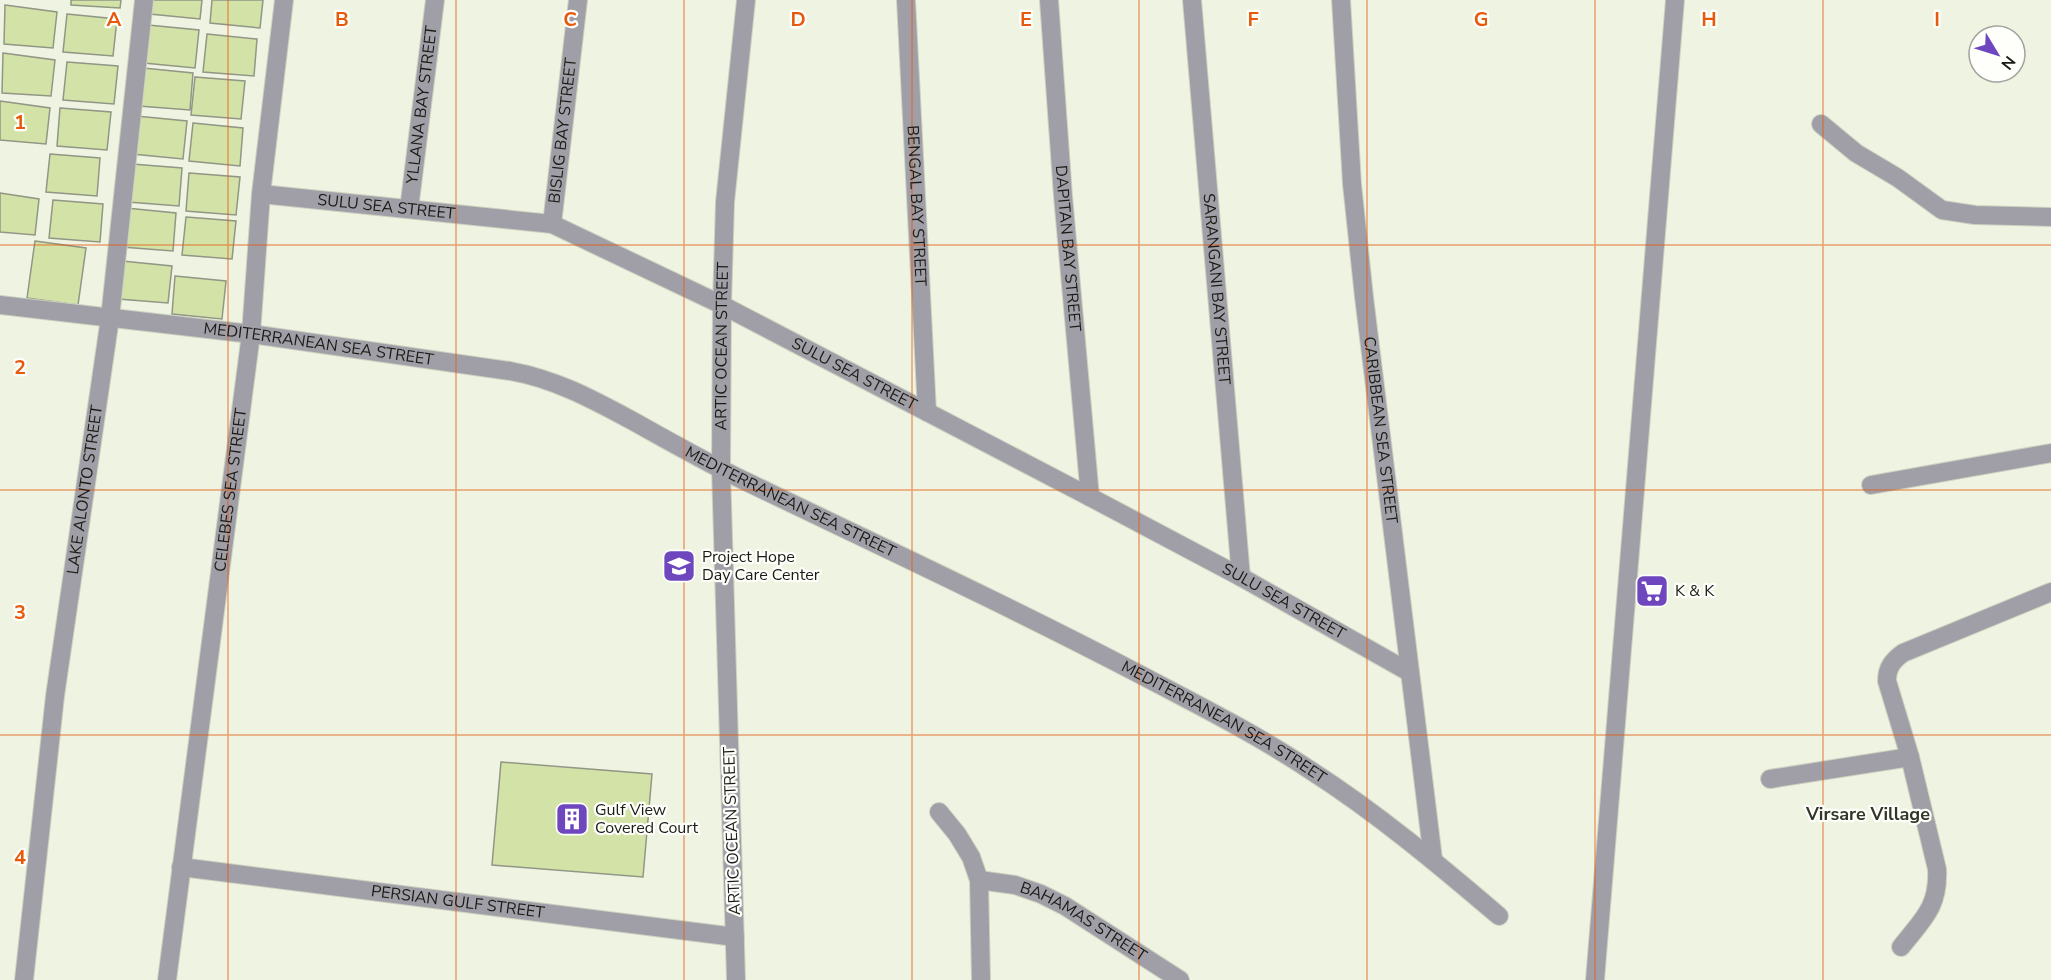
<svg xmlns="http://www.w3.org/2000/svg" width="2051" height="980" font-family="'Nunito Sans',sans-serif">
<rect width="100%" height="100%" fill="#eef4e1"/>
<g fill="#d3e3a8" stroke="#919685" stroke-width="1.5">
<path d="M71,0H121L120,8L71,5Z"/>
<path d="M151,0H202L200,19L150,14Z"/>
<path d="M212,0H263L260,28L210,23Z"/>
<path d="M5,5L57,12L53,48L4,44Z"/>
<path d="M67,14L117,19L113,56L63,52Z"/>
<path d="M148,25L199,30L195,68L144,63Z"/>
<path d="M207,34L257,39L254,76L203,72Z"/>
<path d="M3,53L55,60L51,96L2,93Z"/>
<path d="M67,62L118,66L114,104L63,100Z"/>
<path d="M143,68L193,73L190,110L139,106Z"/>
<path d="M195,77L245,81L241,119L191,115Z"/>
<path d="M0,101L50,108L46,144L0,140Z"/>
<path d="M60,108L111,112L107,150L57,146Z"/>
<path d="M136,116L187,121L183,159L132,154Z"/>
<path d="M193,123L243,128L240,166L189,161Z"/>
<path d="M50,154L100,158L97,196L46,192Z"/>
<path d="M132,164L182,168L179,206L128,202Z"/>
<path d="M189,173L240,177L236,215L186,211Z"/>
<path d="M0,193L39,199L35,235L0,232Z"/>
<path d="M53,200L103,204L100,242L49,238Z"/>
<path d="M126,208L176,213L173,251L122,247Z"/>
<path d="M186,217L236,221L232,259L182,255Z"/>
<path d="M35,241L86,248L78,305L27,298Z"/>
<path d="M122,261L172,266L168,303L118,299Z"/>
<path d="M175,276L226,281L222,319L172,314Z"/>
<path d="M501,762L652,774L643,877L492,865Z"/>
</g>
<g fill="none" stroke-linecap="round" stroke-linejoin="round">
<g stroke="#ccd1c0" stroke-width="20">
<g id="minor">
<path id="s1" d="M906,0L927,412"/>
<path id="s2" d="M1049,0L1063,196L1090,497"/>
<path id="s3" d="M1192,0L1241,577"/>
<path id="s4" d="M1341,0L1352,184L1364,297L1433,859"/>
<path d="M1821,124L1856,153L1898,178L1942,210L1975,215L2051,217"/>
<path id="s5" d="M261,194L552,224L722,305L1090,497L1241,577L1409,672"/>
<path id="s6" d="M409,209L435,0"/>
<path id="s7" d="M552,224L578,0"/>
<path id="s8" d="M0,305L251,334L510,371C555,379 592,399 631,420C669,441 707,463 747,482C878,545 1011,607 1141,675C1198,705 1256,734 1310,770C1377,813 1438,864 1499,916"/>
<path d="M1871,485L2051,453"/>
<path d="M1770,779L1910,757"/>
<path d="M939,812L957,834L971,857L979,880L981,980"/>
<path id="s9" d="M181,867L735,937"/>
<path id="s10" d="M979,880L1015,885L1041,894L1065,906L1180,980"/>
<path d="M1901,947C1923,919 1939,907 1937,869L1910,757L1887,681C1887,668 1892,661 1903,653L2051,592"/>
<path id="s11" d="M24,980L55,696L110,318L144,0"/>
<path id="s12" d="M167,980L251,334L261,194L284,0"/>
<path id="s13" d="M736,980L721,469L722,305L725,202L746,0"/>
<path d="M1595,980L1675,0"/>
</g>
</g>
<use href="#minor" stroke="#a09fa7" stroke-width="18"/>
</g>
<path fill="none" stroke="#e8590c" stroke-width="1.5" stroke-opacity="0.55" d="M228,0V980M456,0V980M684,0V980M912,0V980M1139,0V980M1367,0V980M1595,0V980M1823,0V980M0,245H2051M0,490H2051M0,735H2051"/>
<defs>
<g id="school-square" transform="scale(1.725)"><rect x="-9" y="-9" width="18" height="18" rx="4" fill="#6e47bf" stroke="#fefffb"/><path d="M0-5L7-2L0 1L-7-2ZM-4 1L0 2.5L4 1V4Q0 6-4 4Z" fill="#fff"/></g>
<g id="supermarket-square" transform="scale(1.725)"><rect x="-9" y="-9" width="18" height="18" rx="4" fill="#6e47bf" stroke="#fefffb"/><path d="M-6-5.5h2.5l.6 2H6L4.5 2H-2.5L-4.4-4H-6ZM-1.5 3.2a1.3 1.3 0 1 0 .1 0ZM3 3.2a1.3 1.3 0 1 0 .1 0Z" fill="#fff"/></g>
<g id="building-square" transform="scale(1.725)"><rect x="-9" y="-9" width="18" height="18" rx="4" fill="#6e47bf" stroke="#fefffb"/><path d="M-4-6H4V6H1V3H-1V6H-4ZM-2.5-4.3h1.7v1.8h-1.7ZM.8-4.3h1.7v1.8H.8ZM-2.5-1h1.7V.8h-1.7ZM.8-1h1.7V.8H.8Z" fill="#fff"/></g>
</defs>
<g fill-rule="evenodd">
<use href="#school-square" x="679" y="566"/>
<use href="#supermarket-square" x="1652" y="591"/>
<use href="#building-square" x="572" y="819"/>
</g>
<g text-anchor="middle" dominant-baseline="central" stroke-width="4.5" stroke-linejoin="round" paint-order="stroke">
<g font-size="16" fill="#1a1b15" stroke="#fefffb">
<text stroke="none"><textPath href="#s6" startOffset="105">YLLANA BAY STREET</textPath></text>
<text stroke="none"><textPath href="#s7" startOffset="94">BISLIG BAY STREET</textPath></text>
<text stroke="none"><textPath href="#s1" startOffset="206">BENGAL BAY STREET</textPath></text>
<text stroke="none"><textPath href="#s5" startOffset="126">SULU SEA STREET</textPath></text>
<text stroke="none"><textPath href="#s2" startOffset="249">DAPITAN BAY STREET</textPath></text>
<text stroke="none"><textPath href="#s3" startOffset="290">SARANGANI BAY STREET</textPath></text>
<text stroke="none"><textPath href="#s8" startOffset="321">MEDITERRANEAN SEA STREET</textPath></text>
<text stroke="none"><textPath href="#s13" startOffset="634">ARTIC OCEAN STREET</textPath></text>
<text stroke="none"><textPath href="#s5" startOffset="630">SULU SEA STREET</textPath></text>
<text stroke="none"><textPath href="#s4" startOffset="432">CARIBBEAN SEA STREET</textPath></text>
<text stroke="none"><textPath href="#s11" startOffset="494">LAKE ALONTO STREET</textPath></text>
<text stroke="none"><textPath href="#s12" startOffset="494">CELEBES SEA STREET</textPath></text>
<text stroke="none"><textPath href="#s8" startOffset="825">MEDITERRANEAN SEA STREET</textPath></text>
<text stroke="none"><textPath href="#s5" startOffset="1116">SULU SEA STREET</textPath></text>
<text stroke="none"><textPath href="#s8" startOffset="1311">MEDITERRANEAN SEA STREET</textPath></text>
<text transform="translate(732 831) rotate(-92)">ARTIC OCEAN STREET</text>
<text stroke="none"><textPath href="#s9" startOffset="279">PERSIAN GULF STREET</textPath></text>
<text stroke="none"><textPath href="#s10" startOffset="114">BAHAMAS STREET</textPath></text>
</g>
<g font-size="16" fill="#1a1b15" stroke="#fefffb" text-anchor="start">
<text x="702" y="557">Project Hope<tspan x="702" dy="18">Day Care Center</tspan></text>
<text x="1675" y="591">K &amp; K</text>
<text x="595" y="810">Gulf View<tspan x="595" dy="18">Covered Court</tspan></text>
</g>
<g font-size="18" font-weight="bold" fill="#323628" stroke="#fefffb">
<text x="1868" y="814">Virsare Village</text>
</g>
</g>
<g font-size="20" text-anchor="middle" font-weight="bold" fill="#e8590c" stroke="#fefffb" stroke-width="4.5" stroke-linejoin="round" paint-order="stroke">
<text x="114" y="26">A</text>
<text x="342" y="26">B</text>
<text x="570" y="26">C</text>
<text x="798" y="26">D</text>
<text x="1026" y="26">E</text>
<text x="1253" y="26">F</text>
<text x="1481" y="26">G</text>
<text x="1709" y="26">H</text>
<text x="1937" y="26">I</text>
<text x="20" y="129">1</text>
<text x="20" y="374">2</text>
<text x="20" y="619">3</text>
<text x="20" y="864">4</text>
</g>
<g transform="translate(1997 54) rotate(128)"><circle r="28" fill="#fefffb" stroke="#a3a49f" stroke-width="1.5"/>
<path d="M0-4.5L10 22L0 15L-10 22Z" fill="#6e47bf"/>
<text y="-9" font-size="16" font-weight="bold" text-anchor="middle" fill="#1a1b15">N</text>
</g>
</svg>
